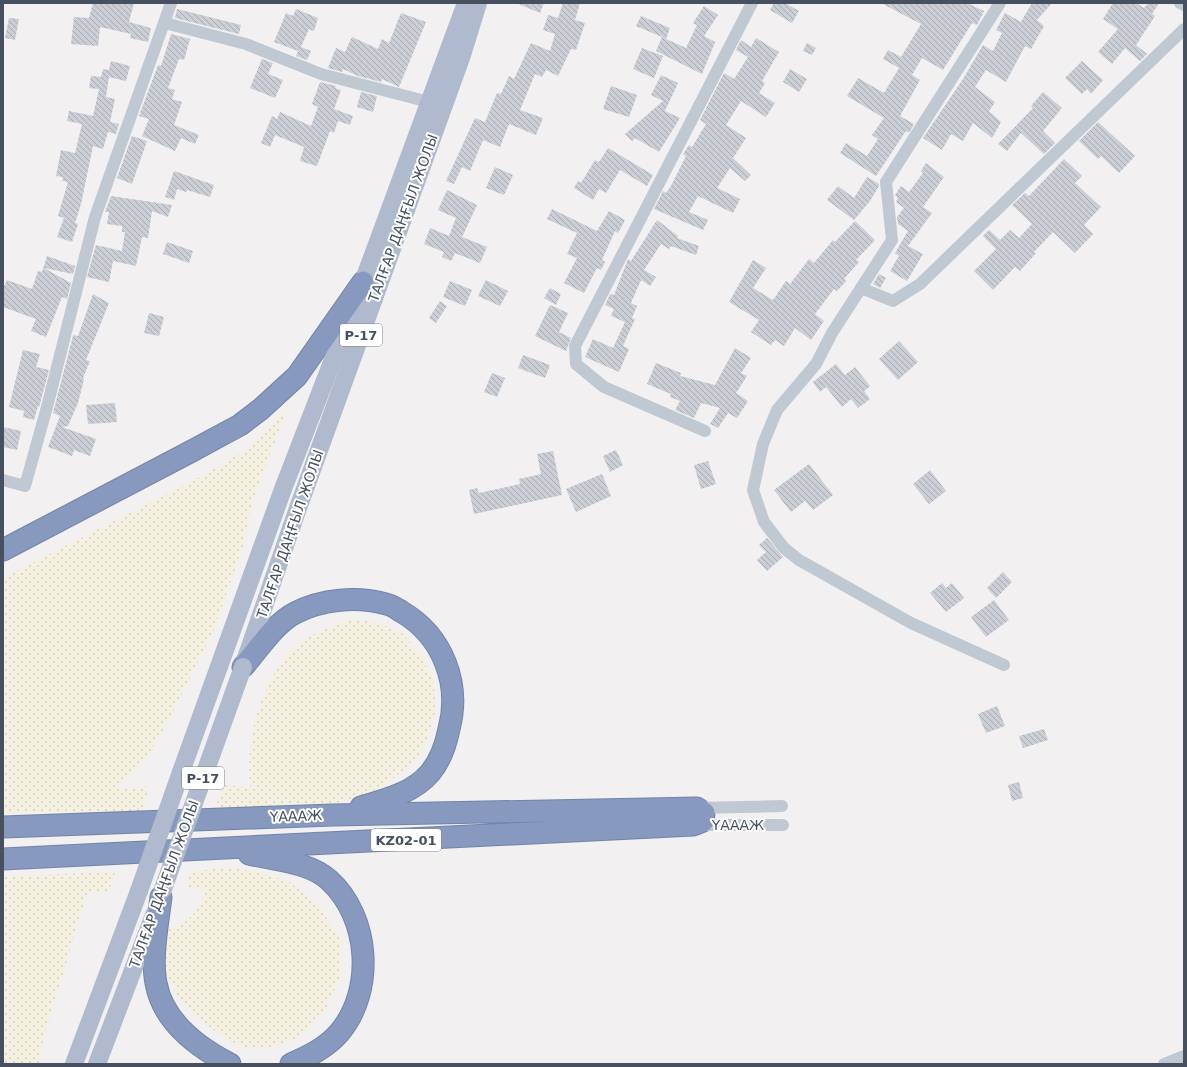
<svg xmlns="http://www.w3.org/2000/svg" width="1187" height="1067" font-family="'DejaVu Sans',sans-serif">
<defs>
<pattern id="sand-dots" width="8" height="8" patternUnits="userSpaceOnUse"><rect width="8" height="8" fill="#f4f1e1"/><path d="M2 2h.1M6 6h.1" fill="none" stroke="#d3d0c3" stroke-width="1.8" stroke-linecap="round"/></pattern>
<pattern id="building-back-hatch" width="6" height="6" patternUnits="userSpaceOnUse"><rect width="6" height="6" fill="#ccced5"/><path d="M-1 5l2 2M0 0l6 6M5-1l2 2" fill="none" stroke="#a7aab0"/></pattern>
</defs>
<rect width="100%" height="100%" fill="#f2f0f0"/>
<g fill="url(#sand-dots)">
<path d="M290,401L252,502L243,545L214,630L170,718L146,760L128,779L113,789L149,786L142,811L3,813V578L202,476L246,450L278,418Z"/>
<path d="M353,619L378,623L401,632L421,655L434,683L435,713L427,740L416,760L385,785L359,798L332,804L214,811L224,785L250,787C249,771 249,756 251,741C254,715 273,666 293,648C310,633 332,627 353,619Z"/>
<path d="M230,867L259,872L290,882L319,906L341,941V976L323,1014L302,1037L271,1048L245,1047L228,1040L199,1020L177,995L165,972L164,951L169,930C193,921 196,912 206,890L186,887L190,872Z"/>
<path d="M115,872L109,891L87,894L43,1039L39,1064H3V876Z"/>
</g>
<g fill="url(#building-back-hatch)">
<path d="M93,3H134L129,22L151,28L148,42L130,38L131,34L100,27L98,46L71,44L74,17L89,18Z"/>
<path d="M516,3H544L540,13Z"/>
<path d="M563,3H580L575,20L585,23L576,50L571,49L558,76L546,70L542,77L535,74L520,110L543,118L536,135L509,124L500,147L483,140L470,171L462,167L454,184L446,181L475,118L485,122L497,93L501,94L509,76L514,79L531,43L550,51L555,34L543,30L548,15L558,18Z"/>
<path d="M774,3H785L799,11L792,23L770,10Z"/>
<path d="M881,3H967L984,11L977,25L972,23L943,70L922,58L912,75L920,80L900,116L914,124L909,133L906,131L876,176L840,153L846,143L867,156L878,139L872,135L884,118L847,96L858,78L884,93L899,68L883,59L888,50L901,57L921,24Z"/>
<path d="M1032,3H1052L1037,20L1044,26L1031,49L1025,46L1006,82L986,70L975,87L995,102L989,111L1001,122L992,138L973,123L963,141L951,134L942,150L923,138L963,79L983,45L993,51L1002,33L996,30L1005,13L1021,22Z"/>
<path d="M1113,3H1136L1144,8L1148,3H1159L1152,14L1155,16L1136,45L1147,54L1140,61L1125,48L1112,64L1098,52L1118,29L1103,19Z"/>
<path d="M704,6L718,15L704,36L715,42L702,74L656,51L662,37L636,26L641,16L670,28L666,39L686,48L697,25L693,23Z"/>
<path d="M177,9L241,25L239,34L175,18Z"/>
<path d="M296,9L318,18L314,31L309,29L301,47L311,51L307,60L296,56L298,51L274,42L286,13L293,16Z"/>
<path d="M401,13L426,22L399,87L382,79L381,82L358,76L343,69L342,72L328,68L336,48L345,52L352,37L378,49L382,39L389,43Z"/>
<path d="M9,18L19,19L15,40L5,38Z"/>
<path d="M171,34L190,39L184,60L179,59L168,88L175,90L172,99L182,102L174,125L199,135L195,144L181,138L175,151L142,136L149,119L139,116L158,65L161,66Z"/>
<path d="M756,38L779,52L762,81L765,83L759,93L775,103L766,117L741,101L726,125L746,138L733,158L751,175L745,181L730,168L717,188L740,199L733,213L698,196L689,212L708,220L703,230L654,209L663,191L666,193L671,186L686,156L683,154L689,145L692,147L706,124L700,120L724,73L734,79L748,57L736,50L741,40L751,47Z"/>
<path d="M807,43L816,48L812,55L803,51Z"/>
<path d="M642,48L663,56L654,78L633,69Z"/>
<path d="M262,59L273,63L268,74L283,80L275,98L250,88Z"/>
<path d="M111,61L130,66L126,81L109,77L106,97L115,99L110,122L119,124L116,134L108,132L103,149L93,146L81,204L75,223L78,224L72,242L57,237L64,218L58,216L68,182L62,181L63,177L56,176L61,150L75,153L82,124L67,121L69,111L93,116L99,89L89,88L91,76L101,77L103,69L109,70Z"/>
<path d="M1082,61L1103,80L1091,94L1087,89L1082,94L1065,78Z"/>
<path d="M790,69L807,79L799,92L783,82Z"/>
<path d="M661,75L678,83L665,111L680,118L659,152L635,138L632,141L625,134L663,101L651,95Z"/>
<path d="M320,82L336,86L335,88L341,90L334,109L353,116L350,125L338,121L334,133L330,131L317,166L300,161L304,147L275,135L270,147L261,143L272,116L277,119L280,112L311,126L318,107L312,104Z"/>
<path d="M611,86L637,95L629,117L603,109Z"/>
<path d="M361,92L377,96L373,112L357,107Z"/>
<path d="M1043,92L1062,108L1043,131L1055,143L1044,154L1021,133L1007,151L998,144L1033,108L1031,106Z"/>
<path d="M1098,122L1135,156L1119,173L1101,156L1098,159L1079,141Z"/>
<path d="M132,136L147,141L132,184L117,178Z"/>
<path d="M608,148L653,175L647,186L620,170L606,193L599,189L593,200L574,188L578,181L581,183L595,160L599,162Z"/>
<path d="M1064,159L1082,176L1075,183L1101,207L1084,225L1093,234L1075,253L1053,232L1034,252L1036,253L1020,271L1015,267L993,290L974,271L996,249L983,236L989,230L1000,240L1010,230L1019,238L1032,224L1012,205L1025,193L1029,196Z"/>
<path d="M926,163L944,177L923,207L932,213L908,246L923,254L907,281L890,271L899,256L895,253L908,231L898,224L897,217L904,208L896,202L898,198L895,195L901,186L909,192L923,173L921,171Z"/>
<path d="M495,167L513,175L504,195L486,188Z"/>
<path d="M174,171L214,185L210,197L187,190L186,192L177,189L174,200L165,197Z"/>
<path d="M867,177L879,184V186L870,201L854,220L827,200L838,186L854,198Z"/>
<path d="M447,190L477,205L462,237L487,247L480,263L455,253L451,261L442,257L444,252L424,244L430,228L449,236L456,218L438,210Z"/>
<path d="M111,196L172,205L168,217L152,211L148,238L142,237L136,266L113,261L109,282L87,277L96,245L122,251L125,232H122V226L107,224L109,212H105Z"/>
<path d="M552,209L597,231L609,211L625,220L618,233L615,231L602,260L605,262L601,270L597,268L584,293L564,283L577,258L567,254L577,233L547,219Z"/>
<path d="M657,220L678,236L677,238L699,246L696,255L671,246L669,249L661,244L644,270L656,277L650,286L641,280L631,303L637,306L632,318L635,319L623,346L629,349L619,372L585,357L593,339L613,348L625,322L611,316L614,309L605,305L610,294L614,295L628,259L631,261Z"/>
<path d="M855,221L875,240L856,260L859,262L844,279L846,281L837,291L834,289L815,314L824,321L811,340L795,328L784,346L775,340L771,345L751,332L759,320L729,302L753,260L766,268L753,288L773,300L786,281L790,284L809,259L814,263L833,240L835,242Z"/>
<path d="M167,242L193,251L189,263L163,254Z"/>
<path d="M47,256L75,266L73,274L44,268L71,283L67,299L62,297L46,337L31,331L36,319L3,307V285H5L7,280L32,289L38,271L42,272Z"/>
<path d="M879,274L886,278L880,288L873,284Z"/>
<path d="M486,280L508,291L500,306L478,296Z"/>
<path d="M450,281L472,290L465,306L443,297Z"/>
<path d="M550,288L561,294L556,305L544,298Z"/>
<path d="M93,294L109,303L86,360L90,361L83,378L84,379L78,403L68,426L62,427L96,439L90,456L74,450L72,456L48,447L60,416L53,413L73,336V335L78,336Z"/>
<path d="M440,301L447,306L436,323L429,318Z"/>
<path d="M550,305L568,313L559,332L571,338L566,351L535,336Z"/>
<path d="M149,313L164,317L159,336L144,333Z"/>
<path d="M899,341L918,362L898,380L879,359Z"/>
<path d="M735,348L751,358L741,373L747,376L736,393L748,401L737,418L728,413L718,428L710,424L720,408L701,403L694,418L675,410L680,401L670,397L671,394L647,384L656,363L681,373L680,376L715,385Z"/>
<path d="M23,350L40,354L36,367L49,370L39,407L38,406L34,420L23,417L24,411L9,407Z"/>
<path d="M523,355L550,365L545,378L518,368Z"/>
<path d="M836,364L845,375L855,367L870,386L864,391L870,399L858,408L851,399L842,407L826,387L820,392L813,382Z"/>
<path d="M492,373L505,378L497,397L484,392Z"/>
<path d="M115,403L117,422L88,424L86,405Z"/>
<path d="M3,427L21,431L17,450L3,447Z"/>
<path d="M616,450L623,465L610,472L603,456Z"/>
<path d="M553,451L562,495L474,514L469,490L477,488L479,493L520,484L519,479L541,474L537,454Z"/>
<path d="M708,461L716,484L701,489L694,465Z"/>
<path d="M809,464L833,495L813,510L805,501L791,512L774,490Z"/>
<path d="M930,470L946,491L929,504L913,484Z"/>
<path d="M602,474L611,496L576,512L566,489Z"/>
<path d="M767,538L783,557L767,571L757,560L766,552L759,545Z"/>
<path d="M1003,572L1012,582L996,598L987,588Z"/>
<path d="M942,583L946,588L952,583L964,598L946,612L930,593Z"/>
<path d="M994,600L1009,620L986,637L971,617Z"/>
<path d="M997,706L1005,726L986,733L978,714Z"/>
<path d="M1044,729L1048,740L1023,748L1019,736Z"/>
<path d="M1019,782L1023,798L1012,801L1008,785Z"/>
</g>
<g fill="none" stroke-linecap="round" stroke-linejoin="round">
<g stroke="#7284ab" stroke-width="23">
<g id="highway">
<path d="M3,550L190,452L240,425L261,409L297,376L363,282"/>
<path d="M243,667C258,650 274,624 295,613C322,599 357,596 386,604C392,605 397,609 402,612C443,636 461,684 449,729C446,744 440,761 430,773C413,793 385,800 361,807"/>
<path d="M3,827L333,815L697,808L704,813L703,821L693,825L3,859"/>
<path d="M249,854C275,860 309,862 329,880C370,917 375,991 339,1033C326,1048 309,1056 291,1064"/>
<path d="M161,897C158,922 151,958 156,983C163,1022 197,1047 230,1064"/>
</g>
</g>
<g stroke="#c0c8d2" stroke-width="12">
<path d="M1000,3L886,182L892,240L832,333L816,364L777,410L763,444L753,490L764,522L784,548L799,560L911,623L1004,665"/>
<path d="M1180,3L1184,5"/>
<path d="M165,23L246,44L321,74L429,102"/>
<path d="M861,288L893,301L920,284L1184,29"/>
<path d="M705,431L604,387L576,364L575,346L752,3"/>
<path d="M3,480L25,486L47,407L95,217L171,3"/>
<path d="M697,808L782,806"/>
<path d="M696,825H783"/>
<path d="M1164,1064L1184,1056"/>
</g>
<g stroke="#afbacf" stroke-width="18">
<path d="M245,661L297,511L461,58L478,3"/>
<path d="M181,772L283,489L363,282L466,3"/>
<path d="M74,1064L139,891"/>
<path d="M97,1064L154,915"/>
</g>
<use href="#highway" stroke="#8799bf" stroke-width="21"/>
<g stroke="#afbacf" stroke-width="18">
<path d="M163,889L243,667"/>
<path d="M139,891L181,772"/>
</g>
</g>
<g text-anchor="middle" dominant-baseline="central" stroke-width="4" stroke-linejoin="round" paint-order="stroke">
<g fill="#fff" stroke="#7e848e" stroke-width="1">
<rect x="340" y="324" width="42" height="22" rx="3"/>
<rect x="182" y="767" width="42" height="22" rx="3"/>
<rect x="371" y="829" width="70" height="22" rx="3"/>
</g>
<g font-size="13" font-weight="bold" fill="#47505e">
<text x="361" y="335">P-17</text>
<text x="203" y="778">P-17</text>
<text x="406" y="840">KZ02-01</text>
</g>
<g font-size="14" fill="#47505e" stroke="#fff">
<text transform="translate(403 218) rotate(-70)">ТАЛҒАР ДАҢҒЫЛ ЖОЛЫ</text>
<text transform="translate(290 534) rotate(-71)">ТАЛҒАР ДАҢҒЫЛ ЖОЛЫ</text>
<text transform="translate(296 816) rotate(-2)">ҮАААЖ</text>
<text x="738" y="825">ҮАААЖ</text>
<text transform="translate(164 884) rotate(-70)">ТАЛҒАР ДАҢҒЫЛ ЖОЛЫ</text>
</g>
</g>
<rect width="1187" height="1067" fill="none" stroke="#47505e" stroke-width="8"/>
</svg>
